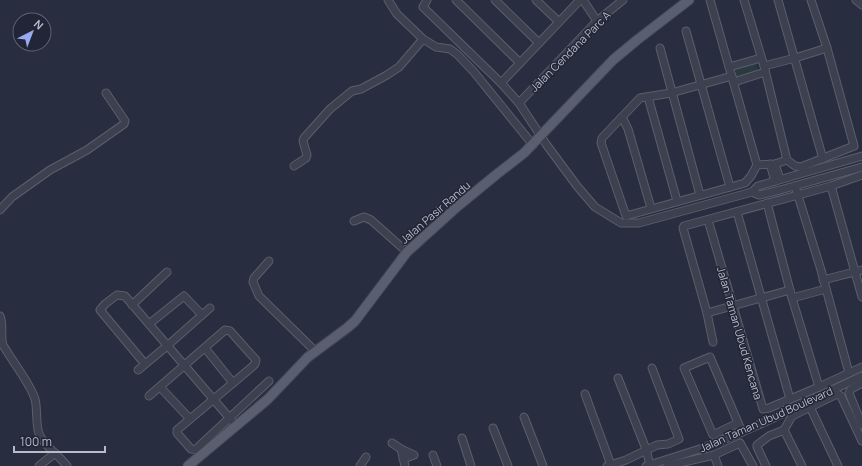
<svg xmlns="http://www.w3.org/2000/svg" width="862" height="466" font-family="Manrope,sans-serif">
<rect width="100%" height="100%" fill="#282e3f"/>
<path fill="#2a3a40" d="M756,63L758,72L737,78L734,68Z"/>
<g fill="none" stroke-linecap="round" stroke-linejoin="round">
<g stroke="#5a5e6d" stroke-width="9">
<g id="minor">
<path d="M388,0L397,14L423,39L436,47L450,49L458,55L474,72L533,145"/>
<path d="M427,0L423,7L501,83L519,103L546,144L577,186L595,207L621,223H639L752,192L758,186L862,156"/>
<path d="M456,0L520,63"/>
<path d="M495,0L539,43"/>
<path d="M536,0L559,22"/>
<path d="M583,0L597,21"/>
<path d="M710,0L757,165"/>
<path d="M744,0L764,66L787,160"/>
<path d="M778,0L823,159"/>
<path d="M856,0L862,5"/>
<path d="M686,31L730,187"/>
<path d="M660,48L700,195"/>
<path d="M764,66L795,58L827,48"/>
<path d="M729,67L761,58"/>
<path d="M732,76L671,93L640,98L602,138L601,143L626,216L745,183L751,176L757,165L775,164L787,160L795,166L801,167L854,146L827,48L811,0"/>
<path d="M734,82L765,72"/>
<path d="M501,83L580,0"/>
<path d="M648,97L677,201"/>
<path d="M519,103L597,21L623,0"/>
<path d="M622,117L628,129L651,208"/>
<path d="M770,164L775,181"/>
<path d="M775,164L780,179"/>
<path d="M294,166L306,158L307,155L303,141L304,138L330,109L352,91L361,89L387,75L399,67L423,39"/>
<path d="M795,186L821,270L849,373"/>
<path d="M831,186L862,297"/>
<path d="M752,192L759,195L780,190L862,167"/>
<path d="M767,203L792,298L819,387"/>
<path d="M0,210L12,197L50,170L87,150L124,124L125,121L106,93"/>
<path d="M737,212L790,399"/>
<path d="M708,220L763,409L769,408L819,387L862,367"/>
<path d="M354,221L364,217L371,220L407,252"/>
<path d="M269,261L254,278L253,282L259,296L315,351"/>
<path d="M823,280L862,270"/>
<path d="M792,298L826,289"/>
<path d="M132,305L167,272"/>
<path d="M707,313L790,290"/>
<path d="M0,316C4,326 0,336 3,345C13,363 29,381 35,399C38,410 35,427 40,436C46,448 59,455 67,466"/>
<path d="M149,324L184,296L202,315"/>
<path d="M713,342L707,313L683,228L684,226L831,186L862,175"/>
<path d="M205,348L233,383"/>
<path d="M145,364L100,310L105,304L117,295L125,296L232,421"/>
<path d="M138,370L167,346L210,308"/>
<path d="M618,378L646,449L650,465"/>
<path d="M862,383L851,389L849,393L862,425"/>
<path d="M160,387L190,419"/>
<path d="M585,394L611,465"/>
<path d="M149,396L225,330L230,331L256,360L255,364L252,367L177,430V433L191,449L195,450L269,381"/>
<path d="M810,407L838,466"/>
<path d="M524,417L543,466"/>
<path d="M738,423L713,435L684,368L710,357L742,432"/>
<path d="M493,428L508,466"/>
<path d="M784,430L802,466"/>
<path d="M462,438L471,466"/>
<path d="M392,443L401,449"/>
<path d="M433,455L437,466"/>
<path d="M714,455L718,466"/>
<path d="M403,459L414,455L401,449L405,466"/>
<path d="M39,466L55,453"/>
<path d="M360,466L366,457"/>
<path d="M607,466L626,460L657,445L668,444L679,439L652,368"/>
<path d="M646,466L706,447L763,423L862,376"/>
<path d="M667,466L714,455L740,443L753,466"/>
<path d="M766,466L757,447V445L769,436L784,430L792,416L837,394L841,396L862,441"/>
</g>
</g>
<g stroke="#454959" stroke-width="11">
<path id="major" d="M188,466L268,399L308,357L347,328L355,321L407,252L458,206L497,174L524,153L613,60L637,40L689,0"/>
</g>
<use href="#minor" stroke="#3c404f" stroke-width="7"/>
<use href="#major" stroke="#5a5f6f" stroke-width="9"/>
</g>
<g text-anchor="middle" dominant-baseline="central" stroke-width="3" stroke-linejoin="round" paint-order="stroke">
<g font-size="11" fill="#b8bcca" stroke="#212535">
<text transform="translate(570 51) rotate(-45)">Jalan Cendana Parc A</text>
<text transform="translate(435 212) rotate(-41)">Jalan Pasir Randu</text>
<text transform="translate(740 333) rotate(74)">Jalan Taman Ubud Kencana</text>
<text transform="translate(766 419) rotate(-24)">Jalan Taman Ubud Boulevard</text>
</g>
</g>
<g transform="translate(32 32) rotate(42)"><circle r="19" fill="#212535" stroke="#5d6171"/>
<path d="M0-3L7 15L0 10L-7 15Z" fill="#96a9f1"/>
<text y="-6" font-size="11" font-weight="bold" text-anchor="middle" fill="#b8bcca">N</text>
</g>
<path d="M14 446v6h91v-6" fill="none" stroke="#b8bcca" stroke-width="2"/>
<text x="20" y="446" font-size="12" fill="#b8bcca" stroke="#212535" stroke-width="3" paint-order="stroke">100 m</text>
</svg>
